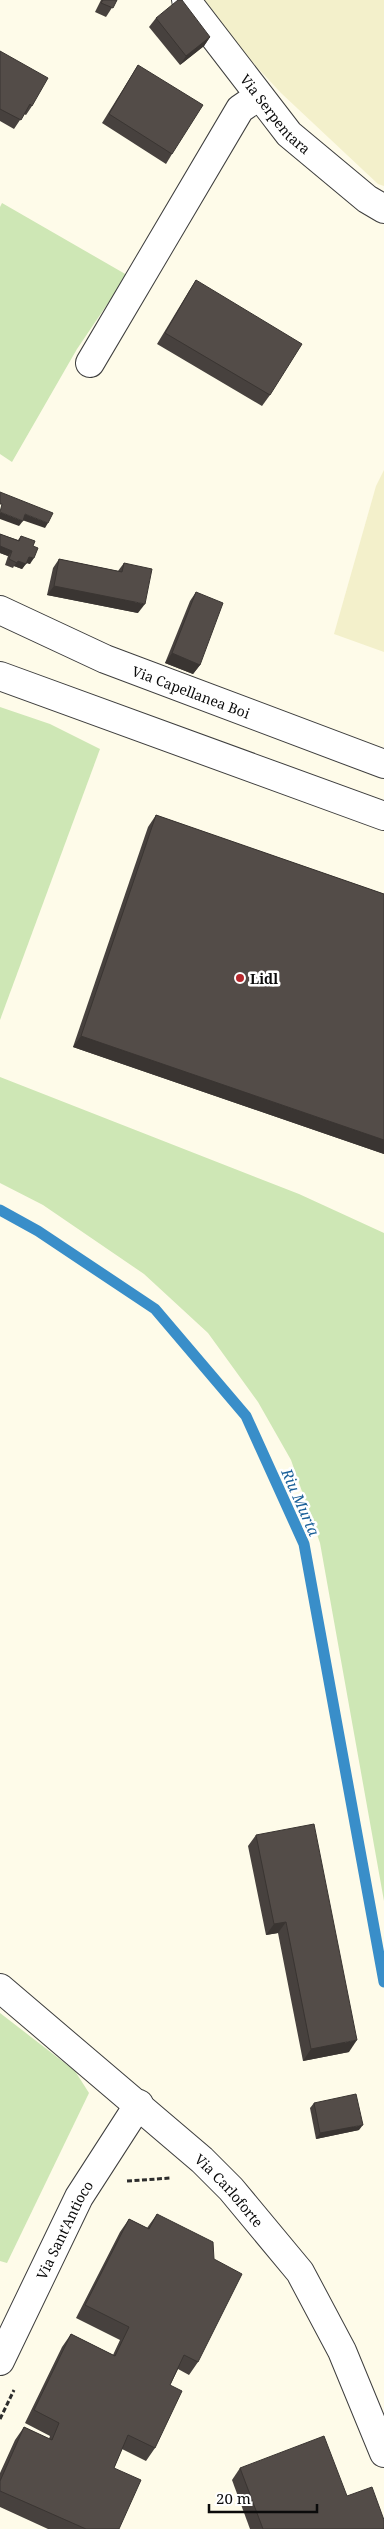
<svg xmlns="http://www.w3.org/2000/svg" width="384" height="2529" font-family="'Noto Serif',serif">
<rect width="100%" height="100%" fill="#fefbe9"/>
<g fill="#f3f0cb">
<path d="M201,0H384V186L378,184L281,93L215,22Z"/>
<path d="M384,470V652L334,634L376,486Z"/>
</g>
<g fill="#cee7b5">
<path d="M2,203L127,275L77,349L12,462L0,454V207Z"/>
<path d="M0,707L50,724L100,749L0,1020Z"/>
<path d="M0,1077L299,1194L384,1233V1901L320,1543L291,1460L258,1402L208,1333L144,1274L43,1205L0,1183Z"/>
<path d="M0,2013L75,2071L89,2093L7,2263L0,2261Z"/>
</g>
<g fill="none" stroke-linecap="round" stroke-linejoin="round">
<path stroke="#398ec9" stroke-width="11" d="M0,1210L38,1231L155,1309L246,1416L304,1544L384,1982"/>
<g stroke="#3e3e3e" stroke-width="30">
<g id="street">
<path id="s1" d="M186,0L289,134L367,199L384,209"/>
<path d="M90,363L240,109L259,96"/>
<path id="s2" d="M0,610L105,659L384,764"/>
<path d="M0,676L384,816"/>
<path id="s3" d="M0,1988L202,2160L231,2189L300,2272L342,2351L384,2453"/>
<path id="s4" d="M0,2361L79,2197L139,2104"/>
</g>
</g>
<g stroke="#2d2d2d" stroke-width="3" stroke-dasharray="5 2.5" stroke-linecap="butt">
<path d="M127,2181L171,2178"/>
<path d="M0,2419L14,2390"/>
</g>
<use href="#street" stroke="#fff" stroke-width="28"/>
</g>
<g fill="#47413e">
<path d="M101,0H117L106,17L95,12Z"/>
<path d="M156,18L210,37L204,46L180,65L149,27Z"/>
<path d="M0,51L32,106L26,115L24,114L14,129L0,121Z"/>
<path d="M138,65L172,154L166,164L102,123Z"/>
<path d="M196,280L270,395L262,406L157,344L189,291Z"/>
<path d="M0,534L18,540L21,536L33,546L30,564L26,563L22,569L14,566L13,568L5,565L8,556L0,553Z"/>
<path d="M59,559L118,571L124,563L138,613L47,595L53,568Z"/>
<path d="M196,592L200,665L193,674L165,663L190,601Z"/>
<path d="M156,815L384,894V1154L73,1047L148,827Z"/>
<path d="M256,1835L349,2052L303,2061L278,1933L266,1935L248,1846Z"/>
<path d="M314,2103L359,2130L316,2139L310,2108Z"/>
<path d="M157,2214L198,2362L189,2375L178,2369L170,2385L155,2448L146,2461L122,2449L114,2468L119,2529H48L0,2507V2473L15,2440L24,2427L49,2439L50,2436L25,2423L62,2347L71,2334L113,2355L120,2340L76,2318L120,2232L129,2219L147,2228Z"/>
<path d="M240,2468L347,2496L384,2529H250L232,2480Z"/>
</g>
<g fill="#3a3532">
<path d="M210,37L204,46L180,65L186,56Z"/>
<path d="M0,512L23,521L19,526L0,519Z"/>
<path d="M25,514L48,523L45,528L22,520Z"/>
<path d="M0,546L12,551L8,556L0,553Z"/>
<path d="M29,557L34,558L30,564L25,562Z"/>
<path d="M18,561L26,564L22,569L14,566Z"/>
<path d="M54,586L145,604L138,613L47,595Z"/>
<path d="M172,653L200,665L193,674L165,663Z"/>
<path d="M81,1036L384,1140V1154L73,1047Z"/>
<path d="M286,1922L278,1933L266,1935L274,1924Z"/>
<path d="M357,2040L349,2052L303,2061L311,2049Z"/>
<path d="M363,2125L359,2130L316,2139L320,2133Z"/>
</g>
<g fill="#534c48" stroke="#3a3532">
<path d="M103,0H117L113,8L101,3Z"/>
<path d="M178,0H182L210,37L186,56L156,18Z"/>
<path d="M0,51L48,78L32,106L30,104L21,120L0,109Z"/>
<path d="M138,65L203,105L172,154L109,114Z"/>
<path d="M196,280L302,344L270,395L165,333Z"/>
<path d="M0,492L53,513L48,523L25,514L23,521L0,512L2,504H0Z"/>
<path d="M0,534L19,541L21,536L35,541L33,546L38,548L34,558L29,557L26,564L18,561L17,563L9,559L12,551L0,546Z"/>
<path d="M59,559L122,572L124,563L152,569L145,604L54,586Z"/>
<path d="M196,592L223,603L200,665L172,653Z"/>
<path d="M156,815L384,894V1140L81,1036Z"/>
<path d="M314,1824L357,2040L311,2049L286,1922L274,1924L256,1835Z"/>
<path d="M356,2094L363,2125L320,2133L314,2103Z"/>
<path d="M157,2214L213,2242L214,2259L242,2274L198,2362L184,2355L170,2385L182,2391L155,2448L128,2435L114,2468L141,2480L119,2529H86L0,2491V2481L24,2427L52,2440L59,2423L34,2410L71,2334L115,2356L129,2327L85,2305L129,2219L149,2229Z"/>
<path d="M324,2436L347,2496L372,2487L384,2520V2529H263L240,2468Z"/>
</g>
<circle fill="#b6282d" stroke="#fff" stroke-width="2" cx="240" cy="978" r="5"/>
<g text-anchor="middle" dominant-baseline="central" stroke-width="5" stroke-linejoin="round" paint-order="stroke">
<g font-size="14" fill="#0b0b0b" stroke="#fff">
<text stroke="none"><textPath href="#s1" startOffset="145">Via Serpentara</textPath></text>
<text stroke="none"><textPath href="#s2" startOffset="208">Via Capellanea Boi</textPath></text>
<text stroke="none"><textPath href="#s3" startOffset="306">Via Carloforte</textPath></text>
<text stroke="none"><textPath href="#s4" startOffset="146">Via Sant'Antioco</textPath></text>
</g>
<g font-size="14" font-weight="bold" fill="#0b0b0b" stroke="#fff" text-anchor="start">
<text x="250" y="978">Lidl</text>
</g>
<g font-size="15" font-style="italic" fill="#195f98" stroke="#fff">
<text transform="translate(301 1502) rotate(66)">Riu Murta</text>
</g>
</g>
<path d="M209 2504v8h108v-8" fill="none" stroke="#0b0b0b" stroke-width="2.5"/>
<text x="216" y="2504" font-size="15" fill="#0b0b0b" stroke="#ffffff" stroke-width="4" paint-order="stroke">20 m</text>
</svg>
